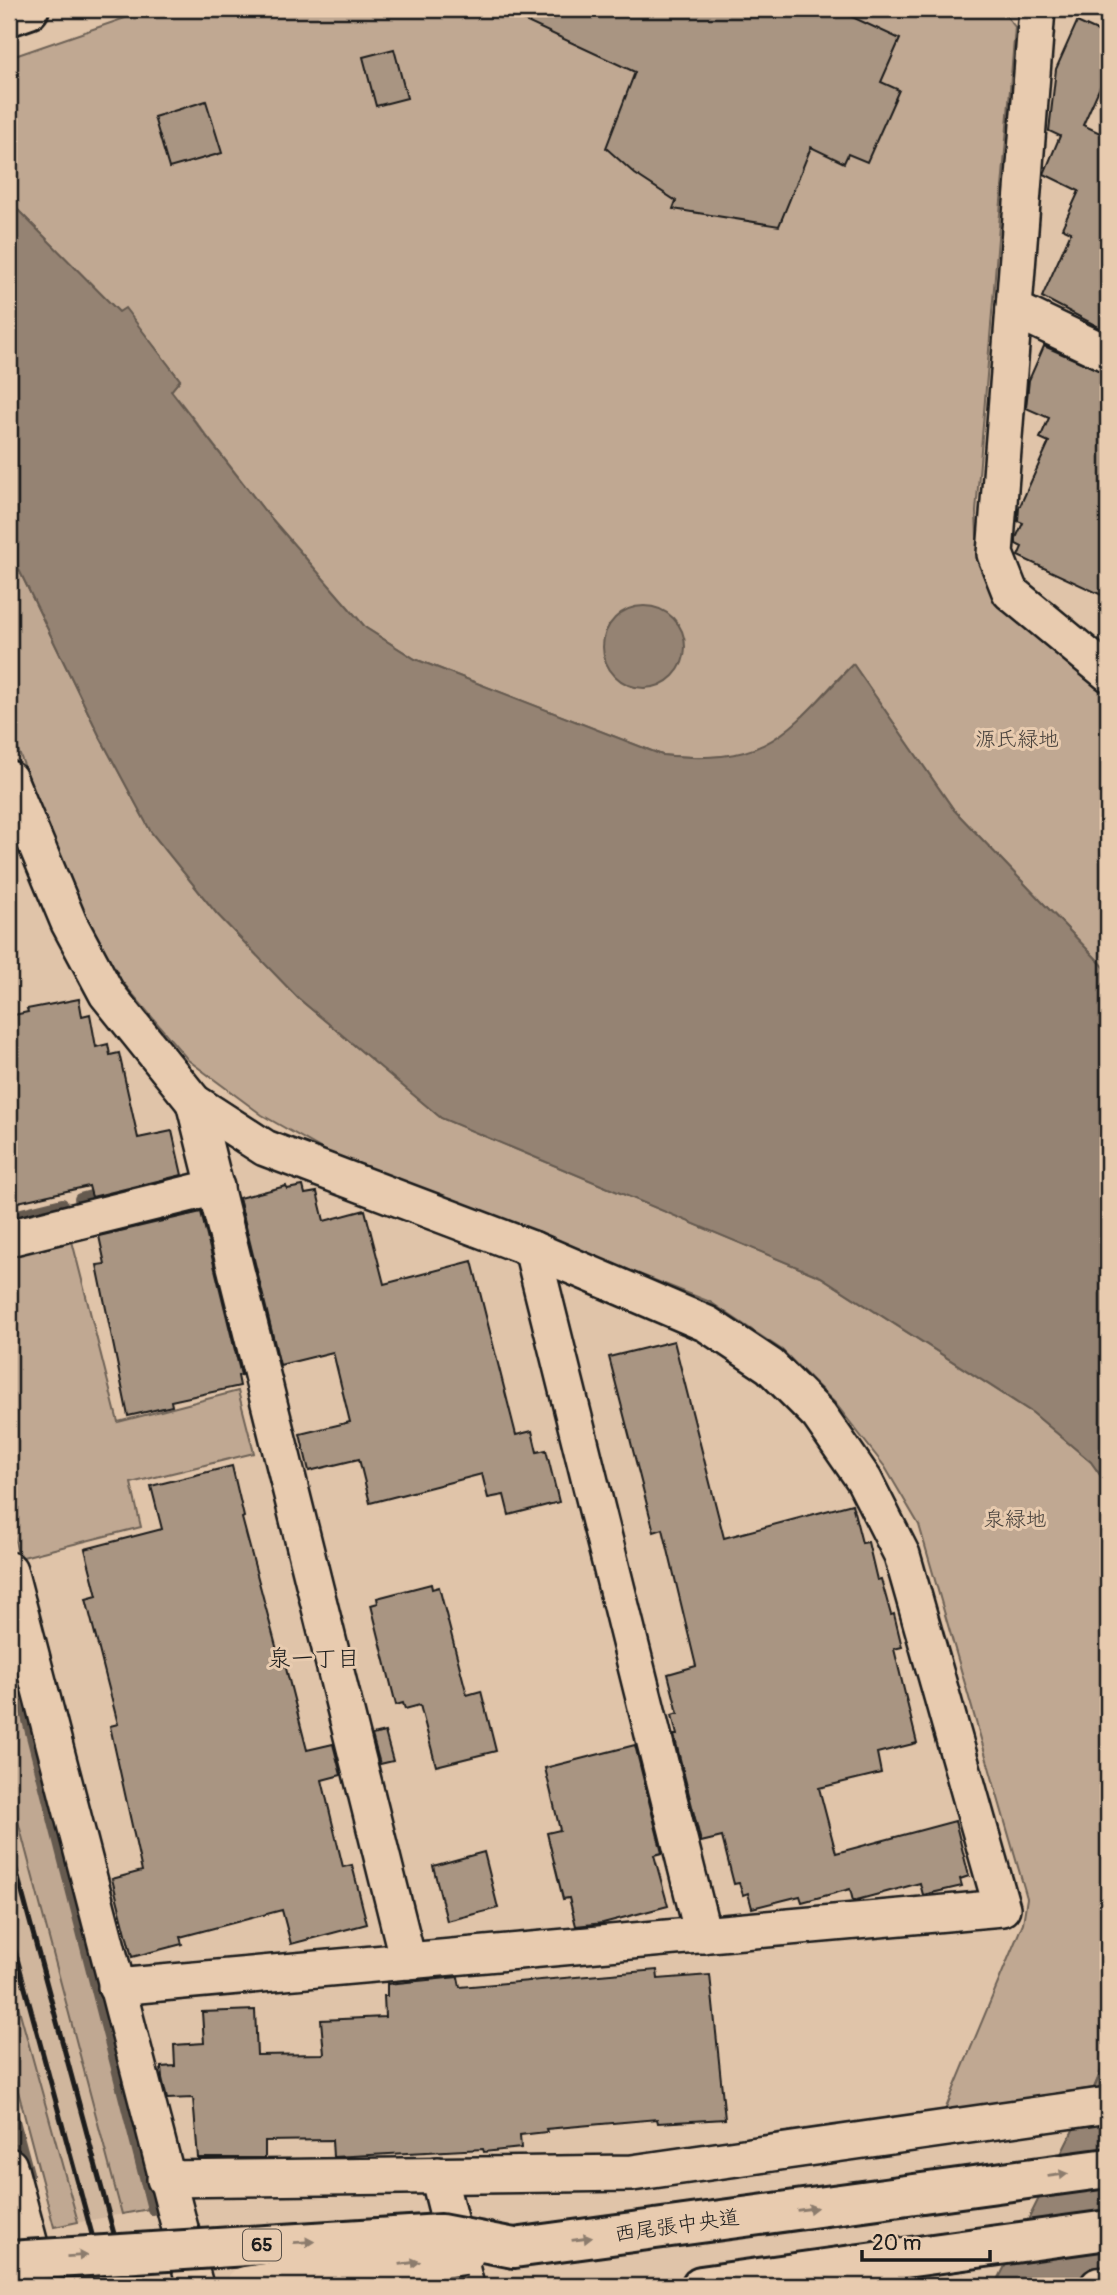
<svg xmlns="http://www.w3.org/2000/svg" width="1117" height="2295" font-family="Pangolin,'Klee One',sans-serif">
<rect width="100%" height="100%" fill="#e0c4a9"/>
<filter id="ink" filterUnits="userSpaceOnUse"><feTurbulence type="fractalNoise" baseFrequency=".0143" numOctaves="2"/><feDisplacementMap in="SourceGraphic" scale="14" xChannelSelector="R" yChannelSelector="G"/><feConvolveMatrix kernelMatrix="1 2 1 2 8 2 1 2 1" color-interpolation-filters="sRGB"/></filter>
<g filter="url(#ink)">
<path fill="#d0b69d" d="M9,1662L149,2209L54,2227L9,2057Z"/>
<g fill="#c0a892" stroke="#6e6257" stroke-width="2">
<path d="M151,9H1001L1015,27L976,512L978,562L1000,604L1108,697V971L954,810L853,664C830,685 811,711 788,731C753,761 705,759 662,755L415,659L366,628L264,510L171,390L180,380L125,309L119,312L9,201V58Z"/>
<path d="M9,549L100,737L151,832L217,914L298,998L441,1118L821,1277L1033,1413L1091,1462L1108,1486V2055L1094,2088L945,2110L1023,1923L1027,1898L919,1525L885,1467L835,1403L782,1350L710,1302L434,1193L345,1162L262,1115L188,1060L119,978L80,908L9,727Z"/>
<path d="M72,1241L118,1422L238,1391L254,1453L131,1483L141,1527L19,1558L9,1516V1257Z"/>
<path d="M9,1662L149,2209L122,2214L9,1787Z"/>
<path d="M9,1973L78,2222L54,2227L9,2057Z"/>
</g>
<g fill="#958373" stroke="#655a50" stroke-width="2">
<path d="M9,201L119,312L125,308L180,380L171,391L264,510L366,628L415,659L662,755C768,766 785,735 853,664L954,810L1108,971V1486L1091,1462L1033,1413L821,1277L441,1118L298,998L217,914L151,832L100,737L9,549Z"/>
<circle cx="644" cy="647" r="41"/>
<path d="M1108,2055V2286H995L1094,2088Z"/>
</g>
<g fill="none" stroke-linecap="round" stroke-linejoin="round">
<g stroke="#655a50" stroke-width="12">
<path d="M80,1199L106,1192"/>
<path d="M9,1217L62,1204"/>
<path d="M9,1646L153,2209"/>
<path d="M9,2102L28,2173"/>
</g>
</g>
<g fill="#a99582" stroke="#1c1c1c" stroke-width="2">
<path d="M499,9H835L900,39L881,82L899,90L867,162L848,154L844,163L811,147L779,226L673,209L676,201L635,174L606,148L635,72Z"/>
<path d="M1077,22L1108,36V69L1083,125L1104,135L1108,125V332L1042,297L1071,232L1062,228L1079,191L1044,174L1060,136L1049,131L1056,69Z"/>
<path d="M394,49L407,98L376,106L363,57Z"/>
<path d="M206,101L222,153L169,168L154,117Z"/>
<path d="M1044,346L1108,374V598L1018,556L1022,547L1016,544V538L1023,523L1018,521L1019,508L1049,442L1040,438L1049,418L1026,408L1029,380Z"/>
<path d="M79,999L82,1016L90,1014L96,1047L108,1044L110,1055L119,1053L138,1138L172,1131L182,1175L92,1197L89,1186L9,1204V1016L28,1012L27,1009Z"/>
<path d="M286,1186L287,1189L303,1186L305,1194L317,1192L324,1221L365,1210L384,1284L472,1261L516,1435L532,1431L537,1452L546,1450L559,1502L509,1515L504,1495L488,1498L482,1474L370,1503L359,1459L309,1471L300,1434L350,1422L333,1352L280,1365L239,1198Z"/>
<path d="M201,1212L241,1375L238,1376L240,1386L171,1401L172,1406L128,1416L97,1265L105,1264L99,1236Z"/>
<path d="M674,1341L724,1538L852,1504L862,1543L868,1542L877,1580L881,1579L891,1615L894,1614L902,1647L894,1649L917,1743L877,1753L881,1773L819,1788L836,1853L955,1821L969,1876L960,1879L962,1886L923,1895L920,1883L853,1901L850,1889L802,1902L800,1896L752,1908L748,1893L743,1895L739,1883L734,1884L722,1837L701,1842L674,1735H677L672,1715L678,1713L668,1674L696,1666L663,1529L654,1532L609,1357Z"/>
<path d="M232,1466L244,1517L242,1518L277,1650L281,1649L307,1750L333,1744L341,1775L322,1780L343,1867L352,1865L367,1924L291,1944L282,1910L180,1937L182,1944L132,1957L112,1879L142,1871L110,1726L118,1724L86,1599L97,1596L85,1549L162,1529L151,1486Z"/>
<path d="M431,1584L432,1589L439,1587L467,1695L481,1691L496,1751L436,1766L420,1705L405,1709L403,1703L396,1705L371,1605L378,1603L377,1598Z"/>
<path d="M385,1732L393,1761L380,1764L372,1735Z"/>
<path d="M635,1745L662,1853L654,1855L668,1906L603,1923L576,1926L569,1898L563,1899L547,1833L560,1830L545,1768Z"/>
<path d="M484,1852L498,1908L447,1921L433,1866Z"/>
<path d="M657,1970L658,1979L710,1975L725,2119L658,2123L657,2119L546,2129L547,2132L520,2135L521,2148L484,2152L483,2149L333,2157L332,2140L265,2141V2158H198L193,2098L167,2099L162,2078L161,2067L175,2066L174,2045L204,2043L202,2012L255,2010L257,2055L324,2054L321,2020L385,2017L384,1996H387V1984L458,1977L460,1987Z"/>
</g>
<g fill="none" stroke-linecap="round" stroke-linejoin="round">
<g stroke="#1c1c1c" stroke-width="40">
<g id="minor">
<path d="M1037,9L995,554L1010,592L1108,673"/>
<path d="M1014,309L1108,354"/>
<path d="M9,779L69,923L107,994L194,1102L265,1148L532,1249L707,1324L770,1366L819,1415L864,1480L902,1555L1002,1908L116,1987"/>
<path d="M194,1102L408,1961"/>
<path d="M9,1238L216,1187"/>
<path d="M532,1249L703,1935"/>
<path d="M9,1570L195,2286"/>
<path d="M9,2166L41,2286"/>
<path d="M438,2175L466,2286"/>
<path d="M165,2179L632,2173L1108,2105"/>
<path d="M1098,2286L1108,2285"/>
</g>
</g>
<g stroke="#1c1c1c" stroke-width="44">
<path id="tertiary" d="M9,16L29,9"/>
</g>
<g stroke="#1c1c1c" stroke-width="44">
<g id="primary">
<path d="M514,2248L1108,2168"/>
<path d="M701,2286L1108,2230"/>
</g>
</g>
<use href="#minor" stroke="#e8cbaf" stroke-width="35"/>
<use href="#tertiary" stroke="#e8cbaf" stroke-width="38"/>
<use href="#primary" stroke="#e8cbaf" stroke-width="38"/>
<g stroke="#1c1c1c" stroke-width="5">
<path d="M9,1844L128,2286"/>
<path d="M9,1929L106,2286"/>
</g>
<g stroke="#1c1c1c" stroke-width="44" stroke-linecap="butt">
<g id="primary-bridge">
<path d="M9,2261L441,2234L514,2248"/>
<path d="M245,2286L464,2255"/>
</g>
</g>
<use href="#primary-bridge" stroke="#e8cbaf" stroke-width="38"/>
</g>
<defs><path id="oneway-solid" d="M-6-.8H1V-3.2L6.5 0L1 3.2V.8H-6Z" transform="scale(1.75)"/></defs>
<g fill="#8c7c6d">
<use href="#oneway-solid" transform="translate(1058 2175) rotate(-8)"/>
<use href="#oneway-solid" transform="translate(807 2209) rotate(-8)"/>
<use href="#oneway-solid" transform="translate(582 2239) rotate(-8)"/>
<use href="#oneway-solid" transform="translate(304 2242) rotate(-3)"/>
<use href="#oneway-solid" transform="translate(77 2256) rotate(-3)"/>
<use href="#oneway-solid" transform="translate(410 2263) rotate(-8)"/>
</g>
</g>
<g text-anchor="middle" dominant-baseline="central" stroke-width="6" stroke-linejoin="round" paint-order="stroke">
<rect fill="#e8cbaf" stroke="#595048" stroke-width="2" x="243" y="2229.5" width="38" height="31" rx="5"/>
<g font-size="19" font-weight="bold" fill="#1c1c1c">
<text x="262" y="2245">65</text>
</g>
<g font-size="21" fill="#453f3a" stroke="#e8cbaf">
<text x="1017" y="739">源氏緑地</text>
<text x="1015" y="1519">泉緑地</text>
</g>
<g font-size="21" fill="#1c1c1c" stroke="#e8cbaf">
<text transform="translate(677 2226) rotate(-8)">西尾張中央道</text>
</g>
<g font-size="23" fill="#1c1c1c" stroke="#e8cbaf">
<text x="314" y="1658">泉一丁目</text>
</g>
</g>
<rect width="1117" height="2295" fill="none" stroke="#e8cbaf" stroke-width="35"/>
<rect x="18" y="18" width="1082" height="2260" fill="none" stroke="#1c1c1c" stroke-width="2.5" filter="url(#ink)"/>
<path d="M862 2250v10h128v-10" fill="none" stroke="#1c1c1c" stroke-width="3.5"/>
<text x="872" y="2250" font-size="21" fill="#1c1c1c" stroke="#e8cbaf" stroke-width="5" paint-order="stroke">20 m</text>
</svg>
